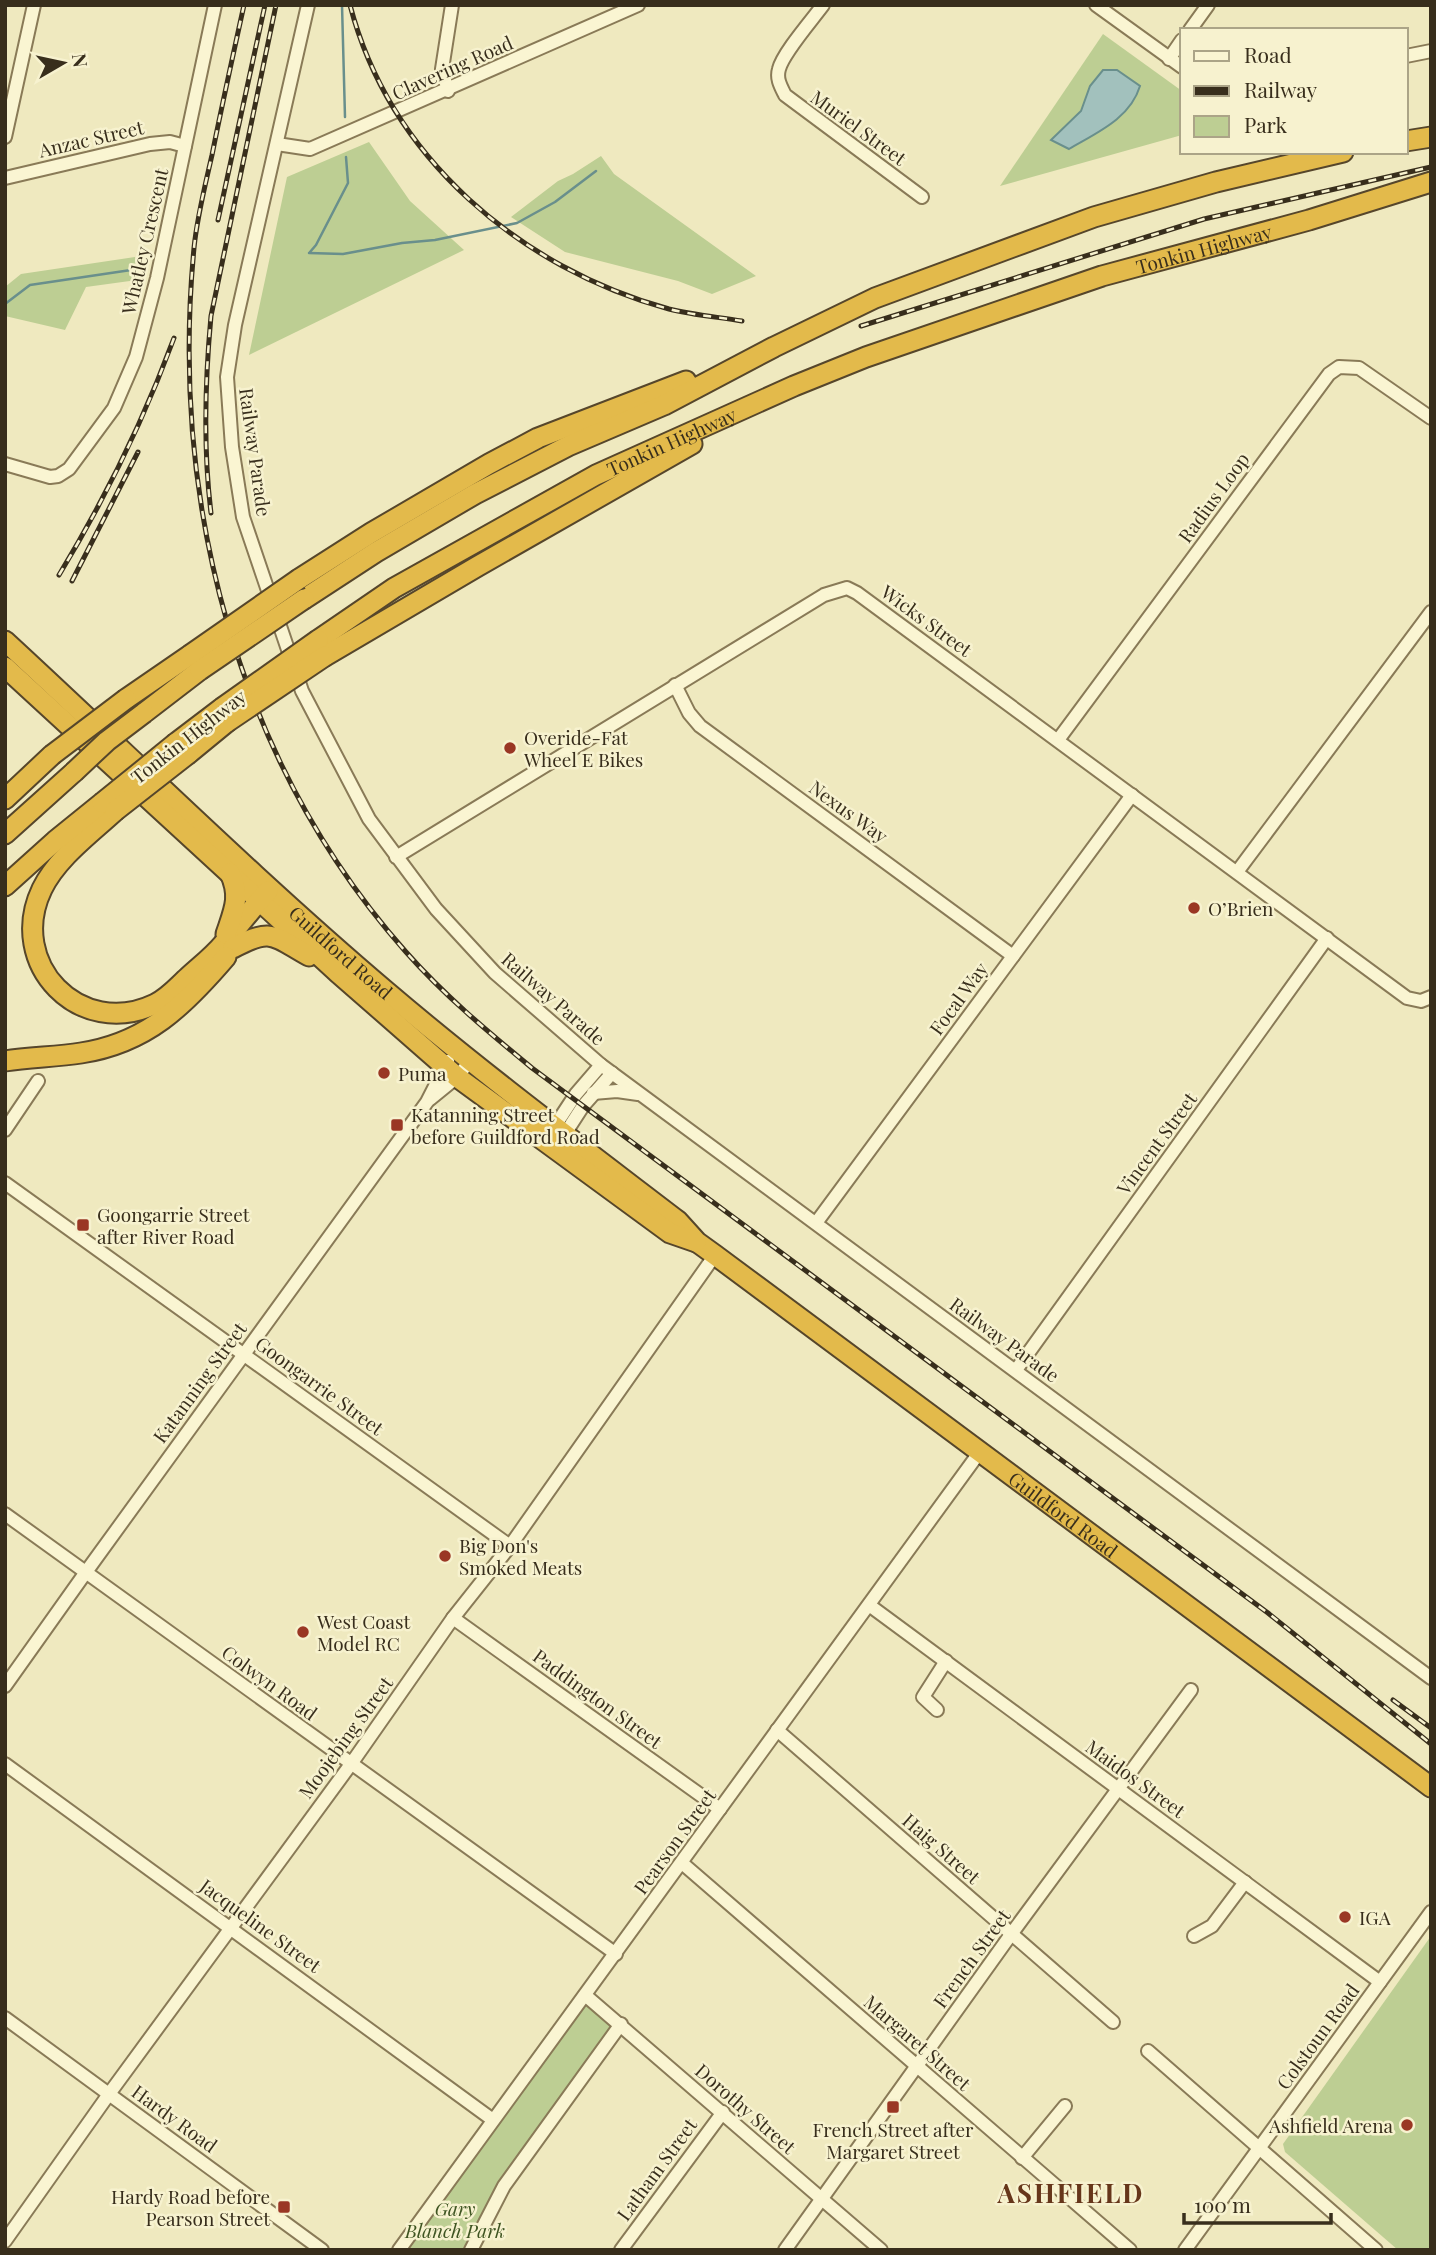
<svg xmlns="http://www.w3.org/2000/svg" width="1436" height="2255" font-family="'Playfair Display',serif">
<rect width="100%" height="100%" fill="#efe9bf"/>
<g fill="#bdce93">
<path d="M1103,34L1182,91V135L1000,186Z"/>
<path d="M369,142L410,201L464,250L249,355L287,177Z"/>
<path d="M601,156L614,174L756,276L712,294L678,281L565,252L511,217L558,181L573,174Z"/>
<path d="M135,257L137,280L86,287L65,330L5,316V287L21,274Z"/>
<path d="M1431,1936V2250H1398L1285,2152L1283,2144Z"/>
<path d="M585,1995L621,2024L504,2186L471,2250H399Z"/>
</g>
<path fill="#a2c1bd" stroke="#698f8c" stroke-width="2" d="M1103,70H1117L1140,86C1130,119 1096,133 1069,149L1051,140L1081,111L1090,86Z"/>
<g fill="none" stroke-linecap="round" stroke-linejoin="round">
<g stroke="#698f8c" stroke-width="2.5">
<path d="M342,5L345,117"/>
<path d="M310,252L316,245L348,183L346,157"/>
<path d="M309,253L343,254L402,243L435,240L517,223L555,202L596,171"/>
<path d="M5,304L30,285L131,270"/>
</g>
<g stroke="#897a57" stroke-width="16">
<g id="minor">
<path d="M308,5L235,325L227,377L232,447L243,517L302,691L369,819L436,909L495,973L601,1065L1431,1678"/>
<path d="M823,5C812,20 783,53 779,69C776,79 781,87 785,95L922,197"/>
<path d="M1096,5L1182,67"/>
<path d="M1190,30L1208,5"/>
<path d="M1406,56L1431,51"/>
<path d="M1169,59L1182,40"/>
<path d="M448,91L442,69L452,5"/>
<path d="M5,137L34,5"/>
<path d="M277,144L310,149L638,5"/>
<path d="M5,178L150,144L170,142L185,146"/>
<path d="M5,464L50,477L58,476L69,469L114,408L136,357L157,278L215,5"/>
<path d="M675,685L689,713L700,726L1013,956"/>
<path d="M1058,740L1329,374L1339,367L1359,368L1431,418"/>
<path d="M396,857L824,595L847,588L857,593L1407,998L1421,1001L1431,997"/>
<path d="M1237,872L1431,612"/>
<path d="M593,1093L617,1091L638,1094"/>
<path d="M430,1099L457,1077L470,1061"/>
<path d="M5,1130L38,1081"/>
<path d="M551,1132L576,1094L601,1065"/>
<path d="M561,1140L583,1106L612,1073"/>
<path d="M5,1183L510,1546"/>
<path d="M816,1223L1132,795"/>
<path d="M1016,1370L1327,938"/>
<path d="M5,1514L616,1954"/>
<path d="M869,1605L1380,1982"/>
<path d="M453,1618L720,1809"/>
<path d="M5,1686L86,1572L427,1102L448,1061"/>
<path d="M937,1710L923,1697L946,1661"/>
<path d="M777,1730L1113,2022"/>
<path d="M5,1764L493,2120"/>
<path d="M682,1863L1130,2250"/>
<path d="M1194,1936L1212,1926L1245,1882"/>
<path d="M585,1995L881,2250"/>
<path d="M5,2018L322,2250"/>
<path d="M1148,2051L1376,2250"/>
<path d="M1022,2158L1065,2106"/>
<path d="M5,2241L109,2094L351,1764L453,1618L510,1546L715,1255"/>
<path d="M399,2250L979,1453"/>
<path d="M471,2250L504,2186L621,2024"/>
<path d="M621,2250L723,2112"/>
<path d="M785,2250L1012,1933L1191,1690"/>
<path d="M1185,2250L1431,1912"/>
</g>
</g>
<g stroke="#56462b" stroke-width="23">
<g id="highway">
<path d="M1406,141L1431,137"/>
<path d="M299,579L371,533L489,464L538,438L686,381"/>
<path d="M304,599L376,552L475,494L568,446L664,405L774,347L875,298L1094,217L1216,182L1343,152"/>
<path id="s1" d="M318,640L394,588L596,475L794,386L866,357L1102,276L1309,220L1431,182"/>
<path id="s2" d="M5,641C132,758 255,880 387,992C481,1072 580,1146 678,1221L697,1242L715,1255L1431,1787"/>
<path d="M325,656L478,566L692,444"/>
<path d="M5,667L337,972L457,1077L670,1233L696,1242"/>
<path d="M126,699L190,655"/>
<path d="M144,713L200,670"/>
<path d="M176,743L222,708"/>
<path d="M188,754L227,722"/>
<path d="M5,799L52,755"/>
<path d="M115,811C90,834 57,858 42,889C6,964 80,1040 155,1004C168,998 178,986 188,977C200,966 213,956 223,944C239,926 252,908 268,891"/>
<path d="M5,834L74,772"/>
<path d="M5,886L55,841L102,803"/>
<path d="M226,934C234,910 241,897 230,873"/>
<path d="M233,948C272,927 273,936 309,956"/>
<path d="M5,1061C30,1057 56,1057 81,1053C147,1043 184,1006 226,957"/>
</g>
</g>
<use href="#minor" stroke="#faf5d2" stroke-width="12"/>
<use href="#highway" stroke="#e3ba4b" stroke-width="19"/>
<g stroke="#382e1c" stroke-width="5">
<g id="rail">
<path d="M244,5C233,55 222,105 212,155C205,186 197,217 194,248C170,500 236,760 406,952C444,995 487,1031 532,1068L1268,1613L1431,1744"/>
<path d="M350,5C390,158 520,268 669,309C693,315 718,317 742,321"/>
<path d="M218,220L265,5"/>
<path d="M861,326L1204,219L1431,167"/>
<path d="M211,513C203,448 205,381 211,316L276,5"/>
<path d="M59,575C105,499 143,422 174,338"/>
<path d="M72,581L138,452"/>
<path d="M1393,1700L1431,1728"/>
</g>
</g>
<use href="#rail" stroke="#f7f2cf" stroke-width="2.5" stroke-dasharray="8" stroke-linecap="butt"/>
<g stroke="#56462b" stroke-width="23" stroke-linecap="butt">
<g id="highway-bridge">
<path d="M190,655L299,579"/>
<path d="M200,670L304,599"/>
<path d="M222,708L318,640"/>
<path d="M227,722L325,656"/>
<path d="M52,755L126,699"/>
<path d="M74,772L107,741L144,713"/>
<path d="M102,803L176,743"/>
<path d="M115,811L188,754"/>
</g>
</g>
<use href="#highway-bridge" stroke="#e3ba4b" stroke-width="19"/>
</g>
<g fill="#9a3724" stroke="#f7f2cf" stroke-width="2.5">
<circle cx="510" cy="748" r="7"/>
<circle cx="1194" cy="908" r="7"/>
<circle cx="384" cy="1073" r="7"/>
<rect x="390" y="1118" width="14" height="14" rx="3.5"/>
<rect x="76" y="1218" width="14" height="14" rx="3.5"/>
<circle cx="445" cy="1556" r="7"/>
<circle cx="303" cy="1632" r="7"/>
<circle cx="1345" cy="1917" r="7"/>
<rect x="886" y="2100" width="14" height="14" rx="3.5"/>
<circle cx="1407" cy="2125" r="7"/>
<rect x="277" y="2200" width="14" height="14" rx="3.5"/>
</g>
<g text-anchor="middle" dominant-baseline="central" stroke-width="5" stroke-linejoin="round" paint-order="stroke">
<g font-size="19" fill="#382e1c" stroke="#f7f2cf">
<text transform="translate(452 67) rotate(-24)">Clavering Road</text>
<text transform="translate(859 127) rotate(36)">Muriel Street</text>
<text transform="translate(91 138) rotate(-13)">Anzac Street</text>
<text transform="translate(144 241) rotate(-77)">Whatley Crescent</text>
<text stroke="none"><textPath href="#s1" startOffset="973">Tonkin Highway</textPath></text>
<text stroke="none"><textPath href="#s1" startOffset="406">Tonkin Highway</textPath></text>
<text transform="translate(256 452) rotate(82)">Railway Parade</text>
<text transform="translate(1213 497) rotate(-54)">Radius Loop</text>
<text transform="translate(927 620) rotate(36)">Wicks Street</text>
<text transform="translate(188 736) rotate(-38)">Tonkin Highway</text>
<text transform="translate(849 811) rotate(36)">Nexus Way</text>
<text stroke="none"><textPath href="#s2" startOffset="458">Guildford Road</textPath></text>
<text transform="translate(554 998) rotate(41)">Railway Parade</text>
<text transform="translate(958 998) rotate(-54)">Focal Way</text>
<text transform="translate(1156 1143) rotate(-54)">Vincent Street</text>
<text transform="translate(1005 1339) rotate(36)">Railway Parade</text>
<text transform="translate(199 1382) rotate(-54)">Katanning Street</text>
<text transform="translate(320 1385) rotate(36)">Goongarrie Street</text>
<text stroke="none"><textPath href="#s2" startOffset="1374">Guildford Road</textPath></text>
<text transform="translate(270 1682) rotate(36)">Colwyn Road</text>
<text transform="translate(598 1698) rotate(36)">Paddington Street</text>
<text transform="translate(345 1737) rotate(-54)">Moojebing Street</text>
<text transform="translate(1136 1778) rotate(36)">Maidos Street</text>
<text transform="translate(674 1841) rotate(-54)">Pearson Street</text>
<text transform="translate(942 1848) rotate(41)">Haig Street</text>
<text transform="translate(261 1925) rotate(36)">Jacqueline Street</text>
<text transform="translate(971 1958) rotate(-54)">French Street</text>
<text transform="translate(1317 2036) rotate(-54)">Colstoun Road</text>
<text transform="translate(918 2042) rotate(41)">Margaret Street</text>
<text transform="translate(746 2108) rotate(41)">Dorothy Street</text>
<text transform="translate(175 2118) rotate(36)">Hardy Road</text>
<text transform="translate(656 2169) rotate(-54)">Latham Street</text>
</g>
<g font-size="19" fill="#382e1c" stroke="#f7f2cf" text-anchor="start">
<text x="524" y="737">Overide-Fat<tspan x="524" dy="22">Wheel E Bikes</tspan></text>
<text x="1208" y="908">O’Brien</text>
<text x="398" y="1073">Puma</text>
<text x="411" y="1114">Katanning Street<tspan x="411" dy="22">before Guildford Road</tspan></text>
<text x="97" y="1214">Goongarrie Street<tspan x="97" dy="22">after River Road</tspan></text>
<text x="459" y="1545">Big Don's<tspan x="459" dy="22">Smoked Meats</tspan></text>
<text x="317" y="1621">West Coast<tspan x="317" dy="22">Model RC</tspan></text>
<text x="1359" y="1917">IGA</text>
<text x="1393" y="2125" text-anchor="end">Ashfield Arena</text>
<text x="893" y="2129" text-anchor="middle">French Street after<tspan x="893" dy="22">Margaret Street</tspan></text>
<text x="270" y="2196" text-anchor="end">Hardy Road before<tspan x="270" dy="22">Pearson Street</tspan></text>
</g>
<g font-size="19" font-style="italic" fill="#3f5522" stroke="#f7f2cf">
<text x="455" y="2208">Gary<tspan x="455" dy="22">Blanch Park</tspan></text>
</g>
<g font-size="26" font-weight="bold" letter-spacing="2" fill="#66361a" stroke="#f7f2cf">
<text x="1071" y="2192">ASHFIELD</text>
</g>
</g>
<rect width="1436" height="2255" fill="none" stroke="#382e1c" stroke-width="14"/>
<rect x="1180" y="28" width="228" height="126" fill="#f7f2cf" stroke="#aba487" stroke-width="2"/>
<rect x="1194" y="51" width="35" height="10" fill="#faf5d2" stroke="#aba487" stroke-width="2"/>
<text x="1244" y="63" font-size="21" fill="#382e1c">Road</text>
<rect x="1194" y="86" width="35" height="10" fill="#382e1c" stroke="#aba487" stroke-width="2"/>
<text x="1244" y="98" font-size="21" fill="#382e1c">Railway</text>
<rect x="1194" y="116" width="35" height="21" fill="#bdce93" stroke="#aba487" stroke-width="2"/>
<text x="1244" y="133" font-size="21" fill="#382e1c">Park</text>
<g transform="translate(63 63) rotate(81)" stroke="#f7f2cf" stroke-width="5" paint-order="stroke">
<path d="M0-5L12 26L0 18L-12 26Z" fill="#382e1c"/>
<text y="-10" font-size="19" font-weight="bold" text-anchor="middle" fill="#382e1c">N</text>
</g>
<path d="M1184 2213v10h147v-10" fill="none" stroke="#382e1c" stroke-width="3.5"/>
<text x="1194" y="2213" font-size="21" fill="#382e1c" stroke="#f7f2cf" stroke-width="5" paint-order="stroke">100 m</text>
</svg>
